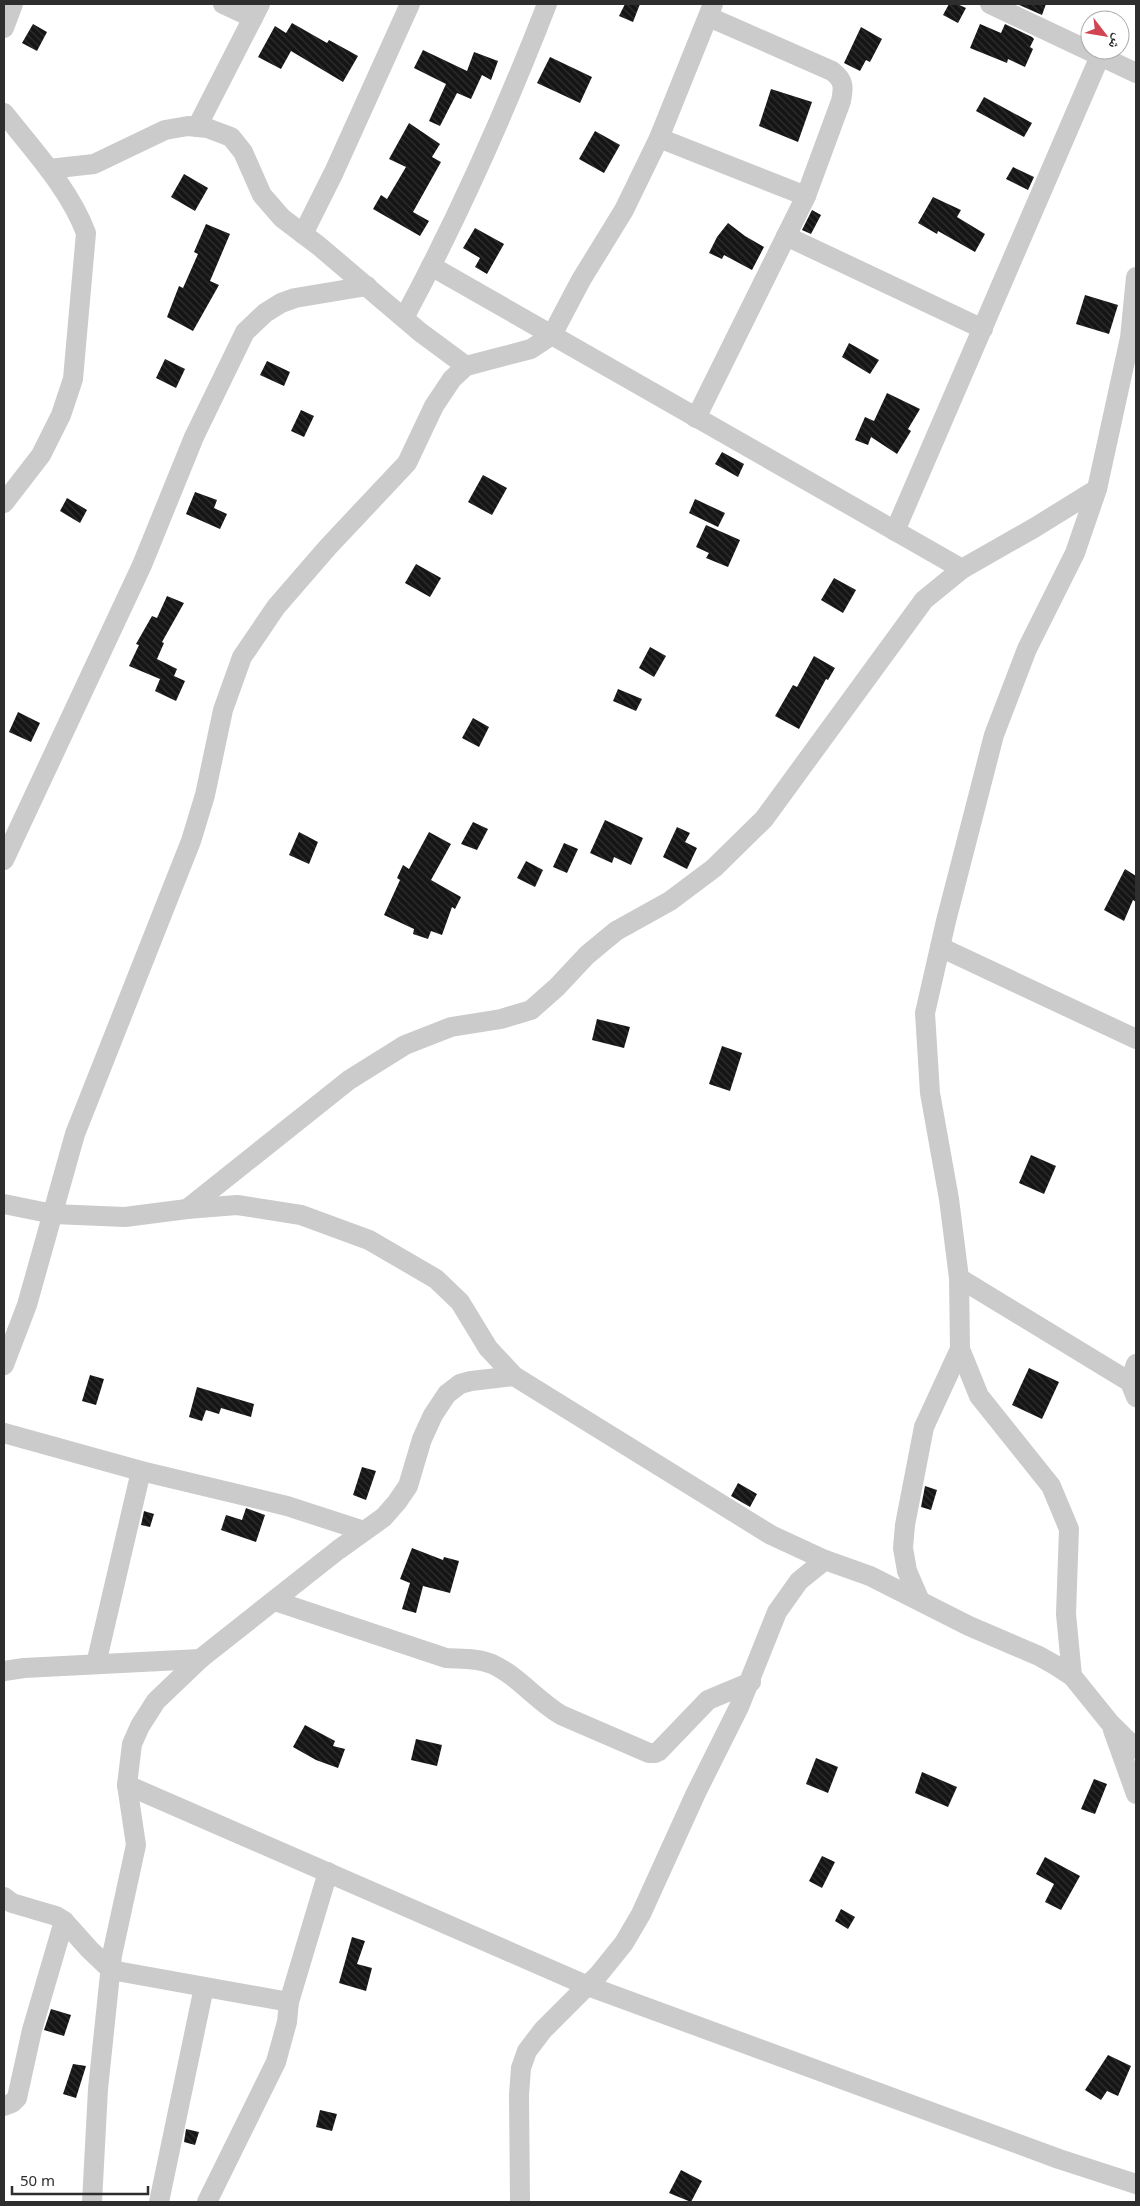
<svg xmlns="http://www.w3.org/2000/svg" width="1140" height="2206" font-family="'Noto Sans','Noto Naskh Arabic',sans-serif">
<defs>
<pattern id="building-back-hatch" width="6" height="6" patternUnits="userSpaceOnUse" patternTransform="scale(1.25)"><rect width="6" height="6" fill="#151515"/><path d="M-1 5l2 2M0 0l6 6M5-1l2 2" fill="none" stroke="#2f2f2f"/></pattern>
</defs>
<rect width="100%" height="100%" fill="#fff"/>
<g fill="url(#building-back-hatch)">
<path d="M625,4H640L633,22L619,16Z"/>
<path d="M949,4H957L966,8L958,23L943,15Z"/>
<path d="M1017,4H1046L1042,15Z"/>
<path d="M292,23L327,43L329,40L358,56L343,82L291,51L281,69L258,57L275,26L286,33Z"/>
<path d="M33,24L47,32L37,51L22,43Z"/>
<path d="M980,24L1001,33L1005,24L1032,37L1034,39L1030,47L1033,49L1025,67L1008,59L1007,63L970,48Z"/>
<path d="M861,27L882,39L870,62L866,60L860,71L844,63Z"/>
<path d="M423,50L467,71L474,52L498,61L491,80L482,75L471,99L457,93L440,126L429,121L446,84L414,68Z"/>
<path d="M550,57L592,77L580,103L537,83Z"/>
<path d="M771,89L812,102L798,142L759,126Z"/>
<path d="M984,97L1032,123L1024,137L976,111Z"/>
<path d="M409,123L440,144L432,157L441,162L413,212L429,221L420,236L373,209L381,195L387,199L406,167L389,159Z"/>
<path d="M595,131L620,145L604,173L579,159Z"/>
<path d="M1013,167L1034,177L1028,190L1006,179Z"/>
<path d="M184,174L208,188L195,211L171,197Z"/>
<path d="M933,197L961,210L957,217L985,234L975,252L938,231L937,234L918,223Z"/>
<path d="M812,210L821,215L811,234L802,230Z"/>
<path d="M728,223L745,236L764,247L752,270L724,255L722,259L709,253L717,237Z"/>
<path d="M206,224L230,234L210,281L219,285L193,331L167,317L179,286L183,288L198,254L194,252Z"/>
<path d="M475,228L504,244L487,274L475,267L480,258L463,248Z"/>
<path d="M1085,295L1118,305L1109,334L1076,324Z"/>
<path d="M849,343L879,360L870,374L842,357Z"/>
<path d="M165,359L185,369L176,388L156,378Z"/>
<path d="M267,361L290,372L284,386L260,375Z"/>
<path d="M887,393L920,409L908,429L911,431L897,454L871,437L868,445L855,440L865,417L874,421Z"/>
<path d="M301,410L314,416L304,437L291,431Z"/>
<path d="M722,452L744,464L738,477L715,464Z"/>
<path d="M483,475L507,488L492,515L468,502Z"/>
<path d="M195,492L217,500L214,508L227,514L220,529L186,514Z"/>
<path d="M67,498L87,510L80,523L60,511Z"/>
<path d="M695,499L725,513L718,527L689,513Z"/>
<path d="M706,525L740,540L728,567L706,558L709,553L696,547Z"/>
<path d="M416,564L441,578L430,597L405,583Z"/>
<path d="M834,578L856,590L843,613L821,600Z"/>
<path d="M167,596L184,603L162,642L164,643L157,659L177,669L174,676L185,681L176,701L155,691L160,679L129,666L139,645L136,644L152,616L157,618Z"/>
<path d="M650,647L666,656L654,677L639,668Z"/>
<path d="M814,656L835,668L828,680L826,679L799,729L775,716L793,685L797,687Z"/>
<path d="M618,689L642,699L636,711L613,701Z"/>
<path d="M18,712L40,723L31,742L9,732Z"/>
<path d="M473,718L489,727L479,747L462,738Z"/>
<path d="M605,820L643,838L631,865L614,857L612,863L590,853Z"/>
<path d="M473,822L488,829L477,850L461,844Z"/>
<path d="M677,827L690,833L685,842L697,848L687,869L663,857Z"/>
<path d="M299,832L318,842L309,864L289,855Z"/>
<path d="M429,832L451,844L431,880L461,897L455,909L452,907L442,935L431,931L428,939L413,934L414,929L384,915L400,880L397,878L403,865L409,869Z"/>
<path d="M564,843L578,849L567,873L553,867Z"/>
<path d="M526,861L543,870L535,887L517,878Z"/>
<path d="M1125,869L1136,876V902L1133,900L1124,921L1104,910Z"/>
<path d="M597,1019L630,1027L624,1048L592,1040Z"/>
<path d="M722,1046L742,1053L730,1091L709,1084Z"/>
<path d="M1031,1155L1056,1166L1044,1194L1019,1183Z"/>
<path d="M1029,1368L1059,1382L1042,1419L1012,1405Z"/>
<path d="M90,1375L104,1379L96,1405L82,1401Z"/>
<path d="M197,1387L254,1404L251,1417L221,1408L219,1414L206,1410L202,1421L189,1417Z"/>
<path d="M362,1467L376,1471L366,1500L353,1495Z"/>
<path d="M738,1483L757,1494L750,1507L731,1496Z"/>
<path d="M925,1486L937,1490L931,1510L921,1507Z"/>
<path d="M246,1508L265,1515L256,1542L221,1530L226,1515L242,1520Z"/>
<path d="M144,1511L154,1514L150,1527L141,1525Z"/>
<path d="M412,1548L443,1560L444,1557L459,1561L450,1593L423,1586L416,1613L402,1609L410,1583L400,1579Z"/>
<path d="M305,1725L335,1741L333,1746L345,1749L338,1768L316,1760L293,1747Z"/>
<path d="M416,1739L442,1745L437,1766L411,1760Z"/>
<path d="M816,1758L838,1767L828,1793L806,1784Z"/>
<path d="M922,1772L957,1787L948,1807L915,1793Z"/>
<path d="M1094,1779L1107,1784L1095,1814L1081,1809Z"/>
<path d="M822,1856L835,1862L822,1888L809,1881Z"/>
<path d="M1045,1857L1080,1876L1061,1910L1045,1902L1054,1884L1036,1874Z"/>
<path d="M841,1909L855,1917L848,1929L835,1921Z"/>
<path d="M352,1937L365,1941L357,1964L372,1968L366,1991L339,1983Z"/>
<path d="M51,2009L71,2015L64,2036L44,2030Z"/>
<path d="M1108,2055L1131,2066L1118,2096L1107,2091L1101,2100L1085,2090Z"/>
<path d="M73,2064L86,2066L76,2098L63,2094Z"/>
<path d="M320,2110L337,2114L332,2131L316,2127Z"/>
<path d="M186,2129L199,2132L195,2145L184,2142Z"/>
<path d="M681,2170L702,2181L691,2202L669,2193Z"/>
</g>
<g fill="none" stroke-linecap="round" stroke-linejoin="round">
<g stroke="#cbcbcb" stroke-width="20">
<path d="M223,4L253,18"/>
<path d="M990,4L1136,73"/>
<path d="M4,28L13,4"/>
<path d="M4,113C33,150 69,188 86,233L73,379L61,415L41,455L4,503"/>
<path d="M197,127L260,4"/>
<path d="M659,138L806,196"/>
<path d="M49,169L94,164L165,130L188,126L207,128L231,137L243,152L262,195L282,218L319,246L420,332L466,366"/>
<path d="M303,234L334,172L410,4"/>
<path d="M786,236L983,329"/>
<path d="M431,266L962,569"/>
<path d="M404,318C459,216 505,112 547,4"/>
<path d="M696,418L806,196L841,101C844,87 844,80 832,71L709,17"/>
<path d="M895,531L1100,56"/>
<path d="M4,860L142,565L194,437L245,332L265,313L281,303L295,298L367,286"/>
<path d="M940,947L1136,1039"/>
<path d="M4,1204L53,1214L125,1217L187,1209L237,1205L301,1215L369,1240L436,1279L460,1302L488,1348L514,1376L771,1535L825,1560L870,1576L969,1626L1039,1656L1055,1665L1072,1676L1110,1723L1136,1749"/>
<path d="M187,1209L349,1080L405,1045L451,1027L501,1019L531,1010L557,987L587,955L616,931L670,901L714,868L764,819L924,600L962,569L1034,528L1097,489"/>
<path d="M959,1278L1130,1382L1136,1397"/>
<path d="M4,1365L27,1305L75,1134L191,841L205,795L223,710L242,657L276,607L328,547L407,463L434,406L452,379L466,366L531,349L552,335L581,280L624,210L659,138L713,4"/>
<path d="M1130,1382L1136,1364"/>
<path d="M4,1433L141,1471L287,1506L364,1531"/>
<path d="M275,1601L446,1658C461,1659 478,1658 492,1664C518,1676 536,1700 561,1715L649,1753H655L659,1751L708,1700L751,1682"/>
<path d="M920,1601L907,1571L903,1548L905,1525L924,1427L960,1349"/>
<path d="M96,1664L141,1471"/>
<path d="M4,1671L24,1668L200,1659"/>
<path d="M1072,1676L1066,1614L1069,1529L1051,1486L979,1396L960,1349L959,1278L949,1199L930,1093L925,1013L946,921L994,735L1027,649L1075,553L1097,489L1130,338L1136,277"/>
<path d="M1113,1730L1136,1794"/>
<path d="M127,1785L588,1986L1059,2159L1136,2184"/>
<path d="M4,1897L12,1903L56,1916L64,1921L89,1949L111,1970L289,2002"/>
<path d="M4,2106L12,2103L17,2098L32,2030L64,1921"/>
<path d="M92,2202L98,2089L112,1955L136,1845L127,1785L132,1744L140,1726L156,1701L200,1659L338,1550L384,1517L397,1502L408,1486L422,1439L433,1415L447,1394L460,1384L471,1381L514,1376"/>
<path d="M159,2202L204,1987"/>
<path d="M207,2202L276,2062L287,2022L289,2002L328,1872"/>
<path d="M520,2202L519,2095L521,2068L527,2051L543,2030L599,1974L624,1943L641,1914L696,1793L739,1707L777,1612L799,1581L825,1560"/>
</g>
</g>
<rect width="1140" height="2206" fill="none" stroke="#2e2e2e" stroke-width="10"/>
<g transform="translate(1105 35) rotate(121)"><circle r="24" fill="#ffffff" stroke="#ababab"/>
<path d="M0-4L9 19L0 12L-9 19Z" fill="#d14552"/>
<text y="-8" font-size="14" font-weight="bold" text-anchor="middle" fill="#2e2e2e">ش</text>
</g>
<path d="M12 2186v8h136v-8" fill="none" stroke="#2e2e2e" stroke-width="2.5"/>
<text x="20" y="2186" font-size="15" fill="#2e2e2e" stroke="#ffffff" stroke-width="4" paint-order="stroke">50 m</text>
</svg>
